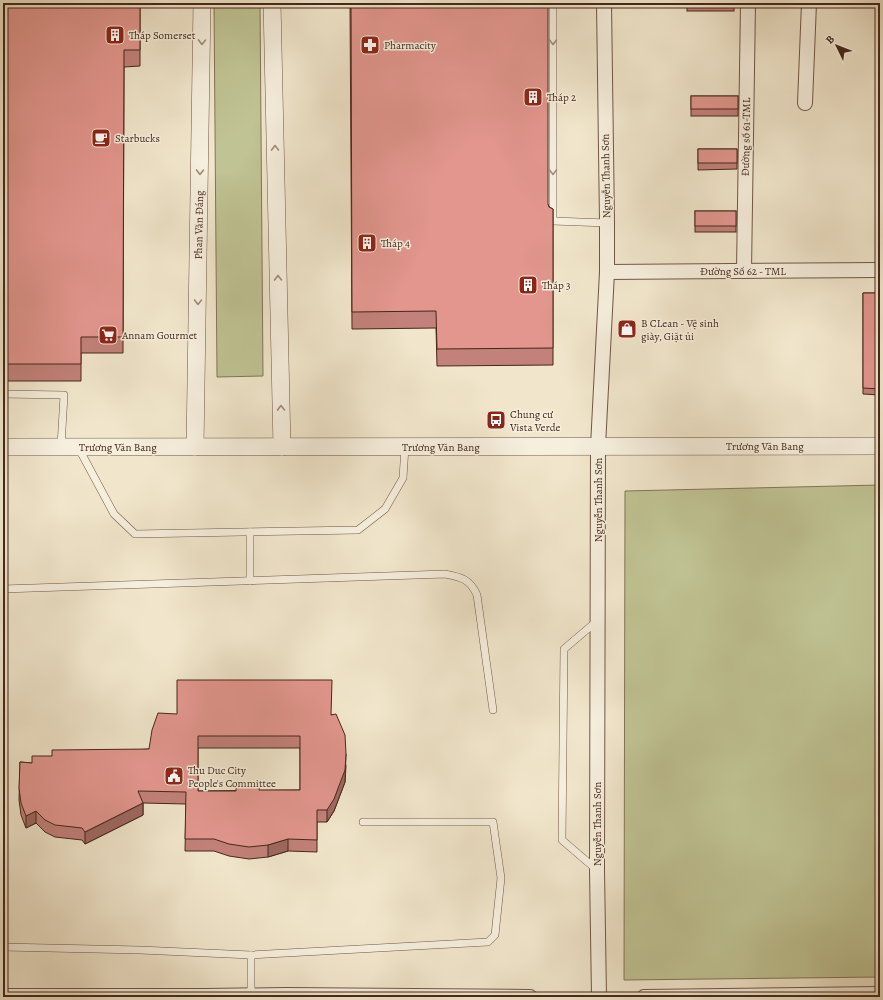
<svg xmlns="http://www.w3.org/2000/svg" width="883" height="1000" font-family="Alegreya,serif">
<rect width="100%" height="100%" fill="#f1e6cc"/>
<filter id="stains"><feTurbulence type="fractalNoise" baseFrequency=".005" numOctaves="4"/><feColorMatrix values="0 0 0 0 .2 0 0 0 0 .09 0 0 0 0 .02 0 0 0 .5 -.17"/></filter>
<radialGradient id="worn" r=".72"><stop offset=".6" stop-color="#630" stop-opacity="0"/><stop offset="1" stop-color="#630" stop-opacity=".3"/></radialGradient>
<g fill="#c0c394" stroke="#837557">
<path d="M214,3H260L263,376L217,377Z"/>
<path d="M880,485V977L624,980L625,491Z"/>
</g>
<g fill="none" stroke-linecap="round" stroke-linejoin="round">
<g stroke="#715746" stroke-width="8">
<g id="service">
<path d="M553,3V221L607,223"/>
<path d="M3,394L64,395L61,446"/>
<path d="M78,447L114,514L135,534L358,530L385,509L403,478L405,447"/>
<path d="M250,581V532"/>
<path d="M3,589L445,574C461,577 470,579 477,595L493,710"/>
<path d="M597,870L562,840L564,649L597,621"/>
<path d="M3,947L140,950L251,955V995"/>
<path d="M251,955L488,942L495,935L501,878L493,822H363"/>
</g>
</g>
<g stroke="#715746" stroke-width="16">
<g id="minor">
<path d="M805,103L809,3"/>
<path d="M744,271L748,3"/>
<path d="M607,272L880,270"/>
<path d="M3,996H205L286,995L530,997"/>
<path d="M599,997L597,870L598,446L607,272V223L604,3"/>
<path d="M644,997L880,994"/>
</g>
</g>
<g stroke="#715746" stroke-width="18">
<g id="tertiary">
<path d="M272,3L282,447"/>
<path d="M3,447L880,446"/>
<path d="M195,447L202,3"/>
</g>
</g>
<use href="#service" stroke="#f6efde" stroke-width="7"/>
<use href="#minor" stroke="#f6efde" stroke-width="14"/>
<use href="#tertiary" stroke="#f6efde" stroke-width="17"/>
</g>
<g fill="#c2817a" stroke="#46271a" fill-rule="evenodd">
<path d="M3,3H140V66L124,67L123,353H81V381H3Z"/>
<path d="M350,3L548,204L549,207L553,209V365L437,366L436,328L352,329Z"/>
<rect x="687" y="3" width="47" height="8"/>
<rect x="691" y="96" width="47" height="20"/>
<path d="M698,149H737V169L698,170Z"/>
<rect x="695" y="211" width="41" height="21"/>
<path d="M863,293H880V395L863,394Z"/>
<path d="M177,714L332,715L346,766L345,782L334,811L327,822H317V852L288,851L268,857L249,859L229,856L214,851H185L186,804L143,803V815L85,844L82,840L55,837L45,832L36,823L26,828L21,815L19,800L20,762L32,763L52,756L149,749ZM198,748H300V790L198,791Z"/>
</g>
<g fill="#9e6963" stroke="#46271a">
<path d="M346,754L345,782L334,811L327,822V810Z"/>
<path d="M143,803V815L85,844V832Z"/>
<path d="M36,811V823L26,828V816Z"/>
<path d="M288,839V851L268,857V845Z"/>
</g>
<g fill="#e2968e" stroke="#46271a" fill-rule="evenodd">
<path d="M3,3H140V50H124L123,337H81V364H3Z"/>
<path d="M351,3H548V204L549,207L553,209V348L437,349L436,311L352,312Z"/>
<rect x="687" y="3" width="47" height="2"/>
<rect x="691" y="96" width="47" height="13"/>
<rect x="698" y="149" width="39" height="14"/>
<rect x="695" y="211" width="41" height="15"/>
<path d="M863,293H880V389L863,388Z"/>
<path d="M177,680H332L331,715L336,714L345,735L346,754L345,770L334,799L327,810H317V840L288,839L268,845L249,847L229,844L214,839H185L186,792L138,791L143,803L85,832L82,828L55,825L45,820L36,811L26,816L21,803L19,788L20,762L32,763V756H52V750L149,749L152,730L158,713L177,714ZM198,736H300V790H259L260,782H236V791H198Z"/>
</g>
<defs><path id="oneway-chevron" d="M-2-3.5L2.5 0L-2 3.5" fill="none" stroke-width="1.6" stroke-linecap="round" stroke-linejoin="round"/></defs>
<g stroke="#9e8b7c">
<use href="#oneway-chevron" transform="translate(202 42) rotate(91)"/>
<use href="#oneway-chevron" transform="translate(553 42) rotate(90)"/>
<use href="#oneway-chevron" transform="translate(275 148) rotate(-91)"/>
<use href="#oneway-chevron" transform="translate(200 172) rotate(91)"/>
<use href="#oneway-chevron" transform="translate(553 172) rotate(90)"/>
<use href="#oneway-chevron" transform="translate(278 278) rotate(-91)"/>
<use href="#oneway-chevron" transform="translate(198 302) rotate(91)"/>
<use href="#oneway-chevron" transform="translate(281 408) rotate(-91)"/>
</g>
<defs>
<g id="building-square" transform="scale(1)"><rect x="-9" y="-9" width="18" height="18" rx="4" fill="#8f2418" stroke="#f6efde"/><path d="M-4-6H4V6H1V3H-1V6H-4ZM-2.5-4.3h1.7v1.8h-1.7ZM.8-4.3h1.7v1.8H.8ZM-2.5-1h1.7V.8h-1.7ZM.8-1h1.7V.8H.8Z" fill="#fff"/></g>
<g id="pharmacy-square" transform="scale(1)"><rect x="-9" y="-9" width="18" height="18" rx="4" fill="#8f2418" stroke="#f6efde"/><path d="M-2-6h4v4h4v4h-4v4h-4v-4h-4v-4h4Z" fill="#fff"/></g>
<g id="cafe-square" transform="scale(1)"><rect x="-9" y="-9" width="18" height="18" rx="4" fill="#8f2418" stroke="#f6efde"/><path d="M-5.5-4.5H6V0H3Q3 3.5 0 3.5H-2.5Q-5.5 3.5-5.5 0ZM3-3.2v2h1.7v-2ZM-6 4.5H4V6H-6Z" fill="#fff"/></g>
<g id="shop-square" transform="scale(1)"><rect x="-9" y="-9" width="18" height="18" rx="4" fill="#8f2418" stroke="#f6efde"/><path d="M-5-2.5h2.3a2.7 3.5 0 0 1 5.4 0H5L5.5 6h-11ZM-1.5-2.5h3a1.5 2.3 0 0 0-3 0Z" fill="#fff"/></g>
<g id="supermarket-square" transform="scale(1)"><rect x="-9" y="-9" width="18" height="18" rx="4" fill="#8f2418" stroke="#f6efde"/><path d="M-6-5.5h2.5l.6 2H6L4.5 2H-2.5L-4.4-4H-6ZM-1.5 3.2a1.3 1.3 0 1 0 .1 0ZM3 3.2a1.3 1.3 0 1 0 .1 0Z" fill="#fff"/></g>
<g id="bus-square" transform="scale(1)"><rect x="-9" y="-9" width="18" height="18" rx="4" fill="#8f2418" stroke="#f6efde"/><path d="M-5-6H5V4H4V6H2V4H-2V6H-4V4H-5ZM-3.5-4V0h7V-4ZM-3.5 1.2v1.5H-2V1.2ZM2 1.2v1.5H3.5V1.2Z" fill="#fff"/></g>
<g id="civic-square" transform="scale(1)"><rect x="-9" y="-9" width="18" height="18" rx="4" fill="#8f2418" stroke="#f6efde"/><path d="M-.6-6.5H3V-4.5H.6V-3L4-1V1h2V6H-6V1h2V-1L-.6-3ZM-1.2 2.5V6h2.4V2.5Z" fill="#fff"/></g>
</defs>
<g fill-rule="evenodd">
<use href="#building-square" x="115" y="35"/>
<use href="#pharmacy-square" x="370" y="45"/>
<use href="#building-square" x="533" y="97"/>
<use href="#cafe-square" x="101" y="138"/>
<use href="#building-square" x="367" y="243"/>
<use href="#building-square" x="528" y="285"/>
<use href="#shop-square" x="627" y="329"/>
<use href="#supermarket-square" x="108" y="335"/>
<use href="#bus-square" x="496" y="420"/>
<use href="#civic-square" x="174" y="776"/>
</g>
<g text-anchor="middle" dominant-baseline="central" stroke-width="3" stroke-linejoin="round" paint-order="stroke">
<g font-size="11" fill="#46271a" stroke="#f6efde" text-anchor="start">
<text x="129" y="35">Tháp Somerset</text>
<text x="384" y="45">Pharmacity</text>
<text x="547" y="97">Tháp 2</text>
<text x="115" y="138">Starbucks</text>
<text x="381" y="243">Tháp 4</text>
<text x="542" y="285">Tháp 3</text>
<text x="641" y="323">B CLean - Vệ sinh<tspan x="641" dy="13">giày, Giặt ủi</tspan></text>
<text x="122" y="335">Annam Gourmet</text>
<text x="510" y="414">Chung cư<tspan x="510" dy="13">Vista Verde</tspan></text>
<text x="188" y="770">Thu Duc City<tspan x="188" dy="13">People's Committee</tspan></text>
</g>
<g font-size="11" fill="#46271a" stroke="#f6efde">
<text transform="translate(746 137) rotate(-89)">Đường số 61-TML</text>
<text transform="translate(606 176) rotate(-91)">Nguyễn Thanh Sơn</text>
<text transform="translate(199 225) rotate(-89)">Phan Văn Đáng</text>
<text x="743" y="271">Đường Số 62 - TML</text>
<text x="765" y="446">Trương Văn Bang</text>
<text x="118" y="447">Trương Văn Bang</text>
<text x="441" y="447">Trương Văn Bang</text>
<text transform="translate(598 500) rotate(-90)">Nguyễn Thanh Sơn</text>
<text transform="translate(597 824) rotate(-90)">Nguyễn Thanh Sơn</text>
</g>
</g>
<rect width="883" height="1000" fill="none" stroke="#f1e6cc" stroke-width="16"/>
<rect x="4" y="4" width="875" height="992" fill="none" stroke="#46271a" stroke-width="2"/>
<rect x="8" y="8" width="867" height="984" fill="none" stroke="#46271a"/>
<g transform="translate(837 46) rotate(313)" stroke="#f6efde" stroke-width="3" paint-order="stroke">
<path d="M0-3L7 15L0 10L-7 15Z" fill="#46271a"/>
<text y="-6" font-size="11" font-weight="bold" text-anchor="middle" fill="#46271a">B</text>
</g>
<rect width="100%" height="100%" filter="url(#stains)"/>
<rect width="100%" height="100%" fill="url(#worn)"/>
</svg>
